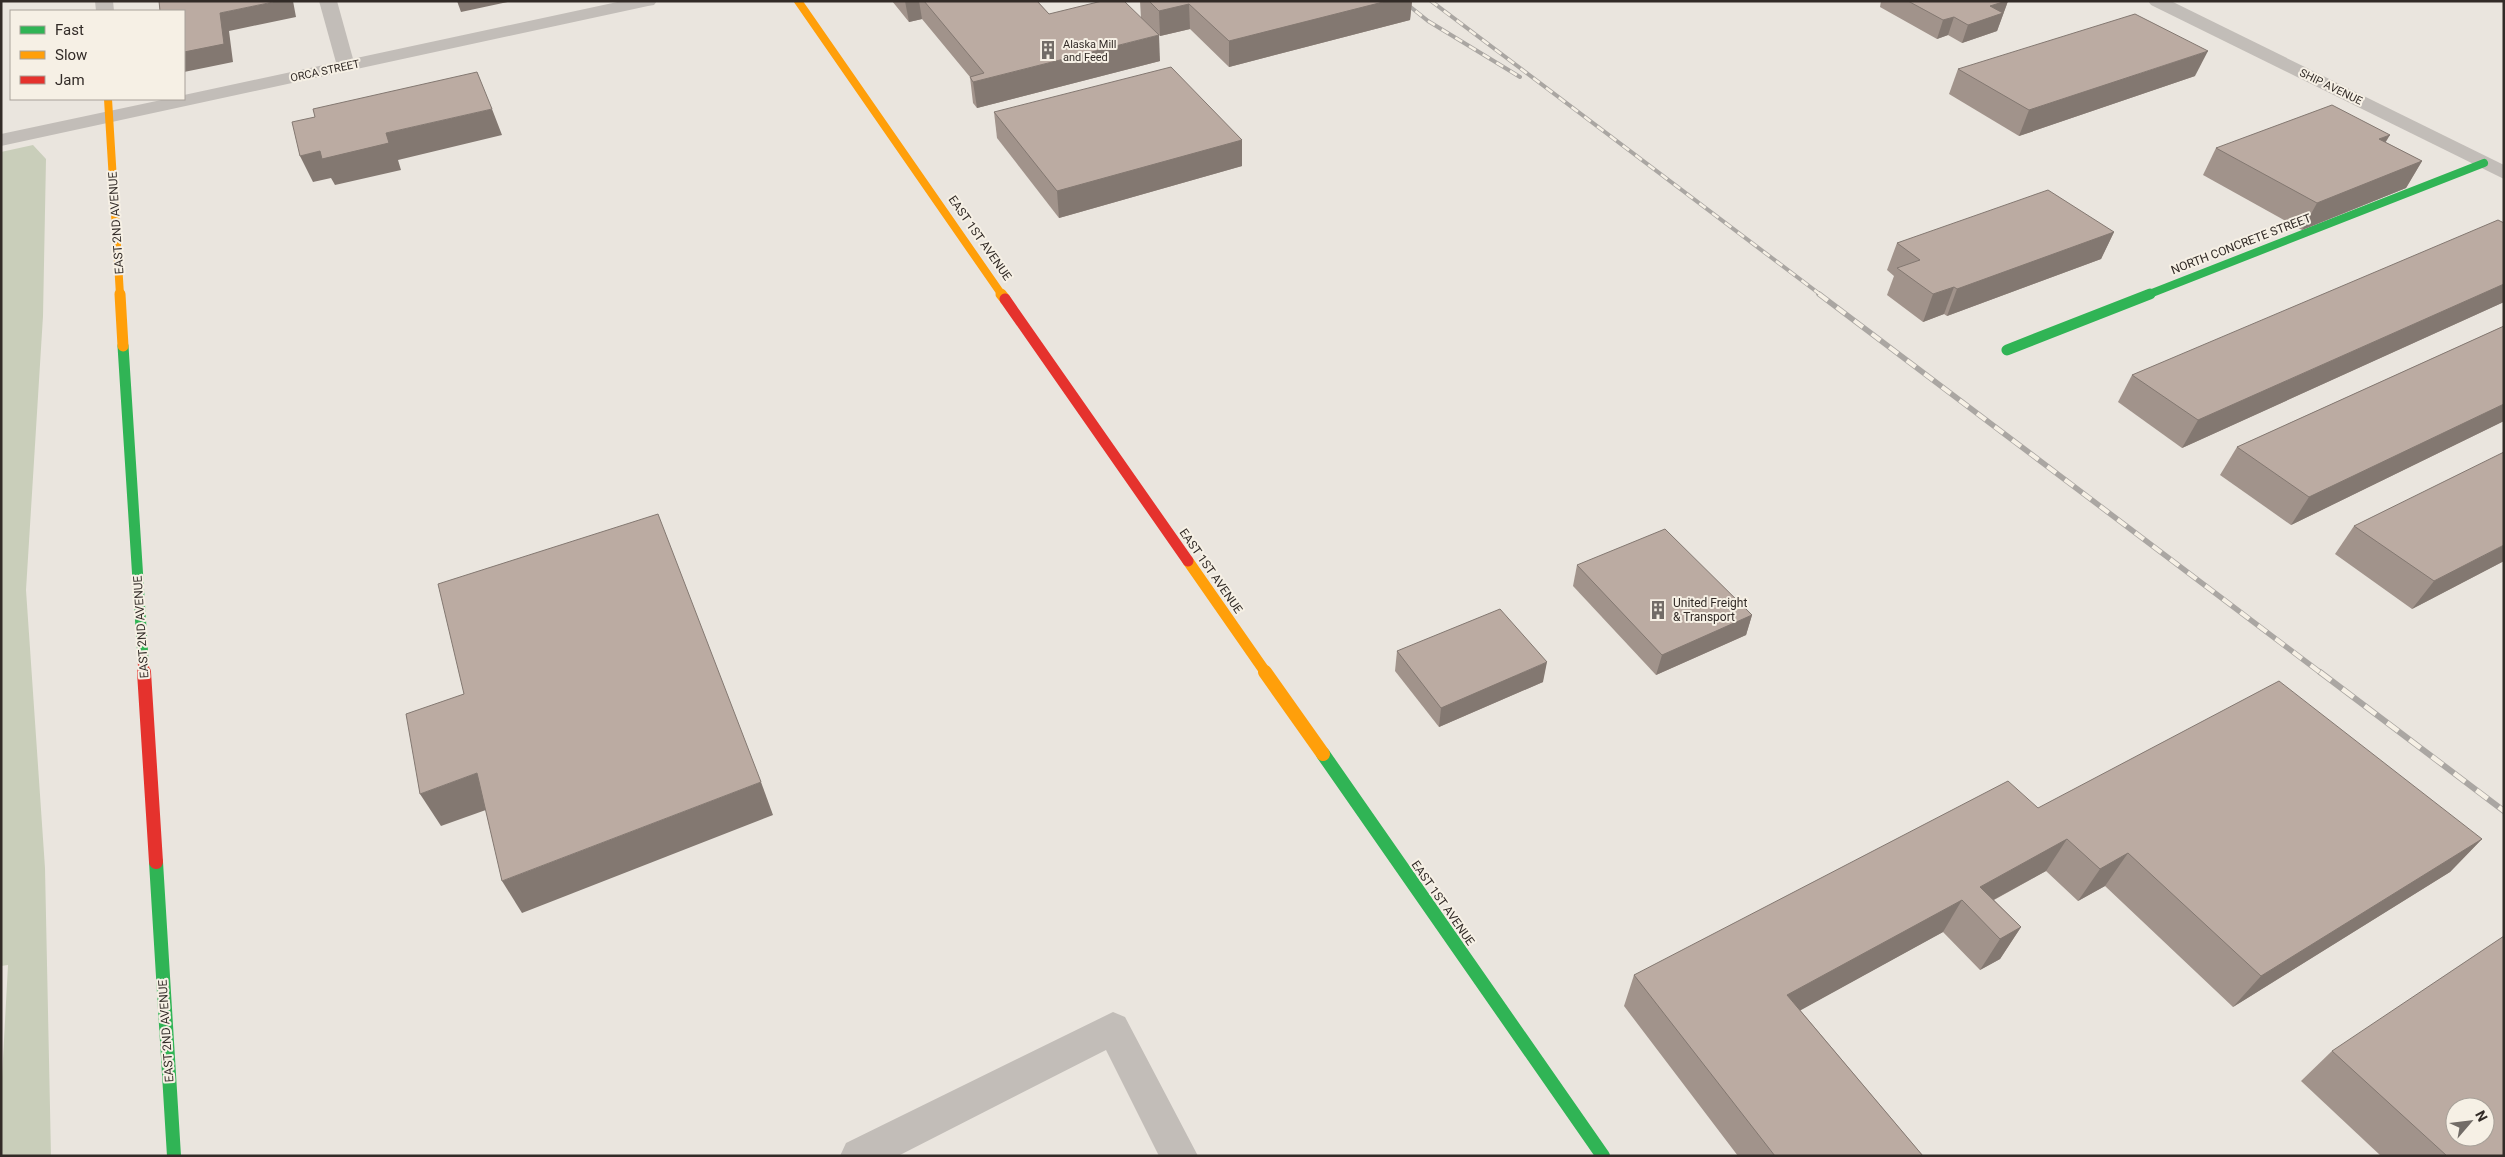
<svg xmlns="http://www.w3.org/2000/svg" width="2505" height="1157" font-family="Roboto,sans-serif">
<rect width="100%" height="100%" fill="#eae5de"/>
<path fill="#c9ceba" d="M33,145L46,159L43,316L26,590L45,868L51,1156H1V1096L8,965L1,966V152Z"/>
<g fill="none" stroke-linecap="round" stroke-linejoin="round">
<g fill="#c2bdb8" fill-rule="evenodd">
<path d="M319,1H337L355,66L353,70H339L337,66Z"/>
<path d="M1113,1012L1125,1017L1198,1156H1159L1106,1050L898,1156H840L846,1143Z"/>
</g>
<g fill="#c2bdb8" fill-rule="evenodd">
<path d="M95,1H113L114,11H96Z"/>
<path d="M622,1H657L654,5L648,6L1,146V134L166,99H184V95Z"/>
<path d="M2148,1H2171L2504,165V179L2151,5Z"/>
</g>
<path stroke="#30b455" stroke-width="8" d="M2147,295L2484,163"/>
<g stroke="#30b455" stroke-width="11">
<path d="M123,346L143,659"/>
<path d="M2007,350L2150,294"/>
</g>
<g stroke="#30b455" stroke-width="14">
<path d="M1323,754L1603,1156"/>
<path d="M156,862L174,1156"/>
</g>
<g stroke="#ff9f0a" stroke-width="8">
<path d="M798,1L1002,295"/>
<path d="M108,99L120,295"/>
</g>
<g stroke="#ff9f0a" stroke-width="11">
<path d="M120,294L123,346"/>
<path d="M1001,294L1005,299"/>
<path d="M1188,561L1266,673"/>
</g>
<path stroke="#ff9f0a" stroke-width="14" d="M1265,672L1323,754"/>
<g stroke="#e5322d" stroke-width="11">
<path d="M1005,299L1188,561"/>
<path d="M143,659L144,673"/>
</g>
<path stroke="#e5322d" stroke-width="14" d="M144,672L156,862"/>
<g stroke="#aaa6a2" stroke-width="4">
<g id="rail-far2">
<path d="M1403,1L1428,21L1520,77"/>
<path d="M1431,1L1821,295"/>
</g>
</g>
<g stroke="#aaa6a2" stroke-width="5.5">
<path id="rail-far1" d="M1819,294L2321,673"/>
</g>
<g stroke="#aaa6a2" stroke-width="6">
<path id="rail" d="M2320,672L2504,811"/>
</g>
<use href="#rail-far2" stroke="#f6f0e5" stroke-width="2.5" stroke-dasharray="8" stroke-linecap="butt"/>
<use href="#rail-far1" stroke="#f6f0e5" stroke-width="4" stroke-dasharray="11" stroke-linecap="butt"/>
<use href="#rail" stroke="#f6f0e5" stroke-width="4.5" stroke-dasharray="14" stroke-linecap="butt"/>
</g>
<g fill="#a1938b">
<path d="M892,1H1037L1049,14L1160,61L977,108L973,103L970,77L922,19L909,22Z"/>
<path d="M1140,1H1412L1410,20L1229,67L1190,29L1160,36L1141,18Z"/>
<path d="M1881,1H2008L1997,31L1962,43L1948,35L1937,39L1880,7Z"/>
<path d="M1958,69L2195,76L2019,136L1949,94Z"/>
<path d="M994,112L1242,140V166L1059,218L997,138Z"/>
<path d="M2385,142L2422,161L2406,188L2302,230L2203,175L2216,148Z"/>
<path d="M2504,223V302L2182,448L2118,402L2132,375Z"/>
<path d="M2114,232L2101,259L1947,316L1944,314L1923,322L1887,295L1894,276L1887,270L1897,243Z"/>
<path d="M2504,326V421L2291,525L2220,475L2237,447Z"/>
<path d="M2354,526L2504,561L2412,609L2335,554Z"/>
<path d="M1577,565L1752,615L1746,635L1656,675L1573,586Z"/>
<path d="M1397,651L1543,682L1439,727L1395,671Z"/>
<path d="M2038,808L2482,839L2450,872L2233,1007L2105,886L2078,901L2046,871L1994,900L2021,927L2000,959L1980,970L1943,932L1800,1010L1923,1156H1738L1624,1006L1634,975Z"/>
<path d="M2332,1051L2504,1156H2381L2301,1081Z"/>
</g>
<g fill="#837871">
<path d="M278,1H293L296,17L229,31L233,62L184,72V52L220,13Z"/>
<path d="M457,1H512L461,12Z"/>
<path d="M905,1H919L922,19L909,22Z"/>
<path d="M1387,1H1412L1410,20L1229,67V41Z"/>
<path d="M2006,1H2008L1997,31L1962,43L1968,25L1990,6Z"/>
<path d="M1189,4L1190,29L1160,36L1159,11Z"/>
<path d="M1954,17L1948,35L1937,39L1943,20Z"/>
<path d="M1159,35L1160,61L977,108L973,82Z"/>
<path d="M2208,51L2195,76L2019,136L2029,110Z"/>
<path d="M492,109L502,135L398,160L401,170L335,185L331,178L313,182L300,156L386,133Z"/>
<path d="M2390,135L2374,161L2379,139Z"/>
<path d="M1242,140V166L1059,218L1057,191Z"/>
<path d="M2422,161L2406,188L2302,230L2317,203Z"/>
<path d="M2114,232L2101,259L1947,316L1957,289Z"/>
<path d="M2504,284V302L2182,448L2198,420Z"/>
<path d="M1954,287L1944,314L1923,322L1933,294Z"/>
<path d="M2504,404V421L2291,525L2309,497Z"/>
<path d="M2504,545V561L2412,609L2434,581Z"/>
<path d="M1752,615L1746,635L1656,675L1662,655Z"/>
<path d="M1547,662L1543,682L1439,727L1441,708Z"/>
<path d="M477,773L497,806L441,826L420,794Z"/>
<path d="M761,782L773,815L522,913L502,881Z"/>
<path d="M2067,839L2046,871L1973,911L1980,887Z"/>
<path d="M2482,839L2450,872L2233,1007L2261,976Z"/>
<path d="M2128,853L2105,886L2078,901L2100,869Z"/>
<path d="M1962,900L1943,932L1772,1026L1787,995Z"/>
<path d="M2021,927L2000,959L1980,970L2000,939Z"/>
</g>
<g fill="#bbaba2" stroke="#837871" fill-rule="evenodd">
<path d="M159,1H278L220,13L224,44L184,52V11H160Z"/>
<path d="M924,1H1037L1049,14L1102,1H1124L1159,35L973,82L970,77L984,73Z"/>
<path d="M1149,1H1387L1229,41L1189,4L1159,11Z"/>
<path d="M1908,1H2006L1990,6L2003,13L1968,25L1954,17L1943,20Z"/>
<path d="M2135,14L2208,51L2029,110L1958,69Z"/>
<path d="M1171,67L1242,140L1057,191L994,112Z"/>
<path d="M477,72L492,109L386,133L389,143L322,159L320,151L300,156L292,122L315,117L313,109Z"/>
<path d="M2332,105L2390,135L2379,139L2422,161L2317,203L2216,148Z"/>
<path d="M2048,190L2114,232L1957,289L1954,287L1933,294L1897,268L1920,260L1897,243Z"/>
<path d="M2498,220L2504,223V284L2198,420L2132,375Z"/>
<path d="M2504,326V404L2309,497L2237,447Z"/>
<path d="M2504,452V545L2434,581L2354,526Z"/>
<path d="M658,514L761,782L502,881L477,773L420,794L406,714L464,694L438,584Z"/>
<path d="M1665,529L1752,615L1662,655L1577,565Z"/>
<path d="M1500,609L1547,662L1441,708L1397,651Z"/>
<path d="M2279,681L2482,839L2261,976L2128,853L2100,869L2067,839L1980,887L2021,927L2000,939L1962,900L1787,995L1923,1156H1775L1634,975L2008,781L2038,808Z"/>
<path d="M2504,936V1156H2447L2332,1051ZM2455,1107H2485V1137H2455Z"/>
</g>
<defs>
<g id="building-bare" transform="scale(1.5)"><path d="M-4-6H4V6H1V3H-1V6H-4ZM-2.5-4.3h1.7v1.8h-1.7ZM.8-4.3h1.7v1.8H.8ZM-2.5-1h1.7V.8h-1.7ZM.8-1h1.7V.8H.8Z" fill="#726c67" stroke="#f6f0e5" stroke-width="2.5" paint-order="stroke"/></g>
</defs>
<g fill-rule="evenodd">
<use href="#building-bare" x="1048" y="50"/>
<use href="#building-bare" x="1658" y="610"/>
</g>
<g text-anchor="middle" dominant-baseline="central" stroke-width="4" stroke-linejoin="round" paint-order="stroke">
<g font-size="11" fill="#322b27" stroke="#f6f0e5" text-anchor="start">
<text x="1063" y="44">Alaska Mill<tspan x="1063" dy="13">and Feed</tspan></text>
</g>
<g font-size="11" fill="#322b27" stroke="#f6f0e5">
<text transform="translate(325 71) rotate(-12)">ORCA STREET</text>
<text transform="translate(2331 87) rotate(26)">SHIP AVENUE</text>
</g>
<g font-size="12" fill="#322b27" stroke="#f6f0e5">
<text transform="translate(116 223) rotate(-94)">EAST 2ND AVENUE</text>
<text transform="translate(980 238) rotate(55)">EAST 1ST AVENUE</text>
<text transform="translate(2241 244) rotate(-21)">NORTH CONCRETE STREET</text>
<text transform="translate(1211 571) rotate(55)">EAST 1ST AVENUE</text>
<text transform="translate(141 627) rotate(-94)">EAST 2ND AVENUE</text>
<text transform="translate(1443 903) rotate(55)">EAST 1ST AVENUE</text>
<text transform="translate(166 1031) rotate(-94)">EAST 2ND AVENUE</text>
</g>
<g font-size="12" fill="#322b27" stroke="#f6f0e5" text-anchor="start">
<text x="1673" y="603">United Freight<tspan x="1673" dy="14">&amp; Transport</tspan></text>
</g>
</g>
<rect width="2505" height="1157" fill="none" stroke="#322b27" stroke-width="5"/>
<rect x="10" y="10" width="175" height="90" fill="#f6f0e5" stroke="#a8a199"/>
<rect x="20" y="26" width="25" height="8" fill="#30b455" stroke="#a8a199"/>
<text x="55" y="35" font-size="15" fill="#322b27">Fast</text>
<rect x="20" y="51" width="25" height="8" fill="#ff9f0a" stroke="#a8a199"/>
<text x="55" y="60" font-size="15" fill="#322b27">Slow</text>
<rect x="20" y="76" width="25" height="8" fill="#e5322d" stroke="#a8a199"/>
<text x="55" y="85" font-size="15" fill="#322b27">Jam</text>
<g transform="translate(2470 1122) rotate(62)"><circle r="24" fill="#f6f0e5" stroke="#a8a199"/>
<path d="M0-4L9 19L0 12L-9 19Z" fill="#726c67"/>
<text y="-8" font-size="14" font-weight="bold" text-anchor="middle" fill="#322b27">N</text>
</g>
</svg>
